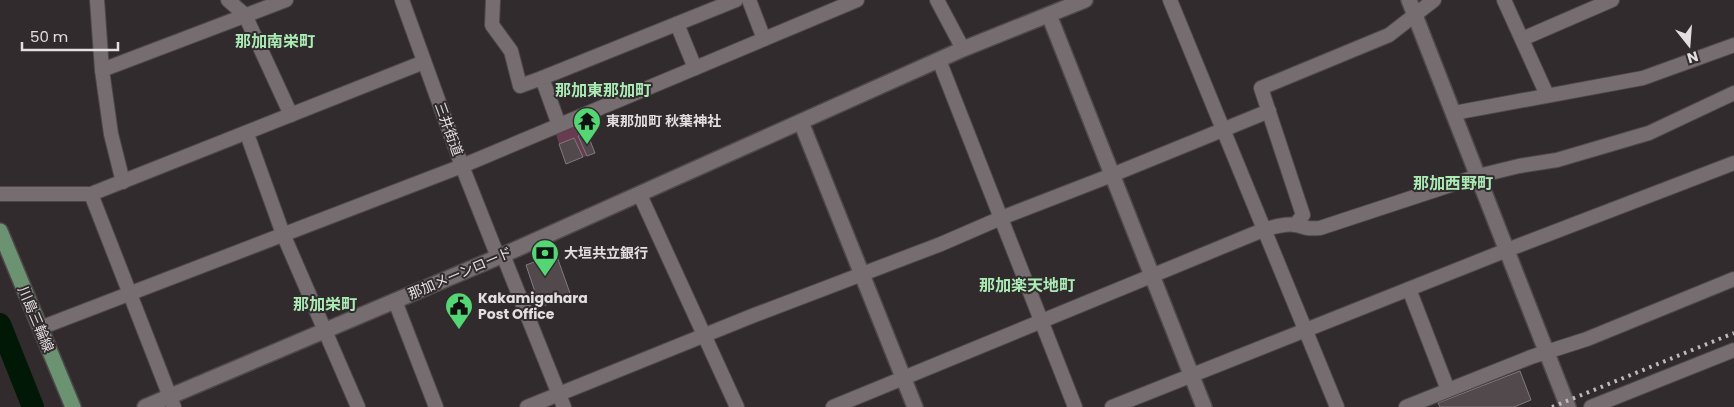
<svg xmlns="http://www.w3.org/2000/svg" width="1734" height="407" font-family="Poppins,'Noto Sans JP',sans-serif">
<rect width="100%" height="100%" fill="#322b2e"/>
<path fill="#683b50" d="M581,115L587,133L579,136L587,156L583,157L574,138L559,144L554,127Z"/>
<g fill="none" stroke-linecap="round" stroke-linejoin="round">
<path stroke="#001805" stroke-width="22" d="M0,324L33,407"/>
</g>
<g fill="#51494c" stroke="#827a7d">
<path d="M587,133L595,153L587,156L578,136Z"/>
<path d="M574,138L583,157L566,164L559,144Z"/>
<path d="M556,254L571,296L540,307L526,265Z"/>
<path d="M1520,371L1531,400L1514,407H1440L1438,403Z"/>
</g>
<g fill="none" stroke-linecap="round" stroke-linejoin="round">
<g stroke="#4e484b" stroke-width="16">
<g id="street">
<path d="M97,0L102,70L111,134L123,182"/>
<path d="M228,0L245,15L291,115"/>
<path d="M402,0L462,166L498,257"/>
<path d="M493,0L492,25L511,51L520,86L542,78L559,125"/>
<path d="M749,0L764,39"/>
<path d="M937,0L963,49"/>
<path d="M1170,0L1337,407"/>
<path d="M1504,0L1547,95"/>
<path d="M677,24L695,68"/>
<path d="M1522,39L1612,0"/>
<path d="M939,60L1075,407"/>
<path d="M102,70L286,0"/>
<path d="M542,78L736,0"/>
<path d="M1454,113L1643,78L1734,45"/>
<path d="M247,134L283,234L358,407"/>
<path d="M0,194H91L424,62"/>
<path d="M91,194L174,407"/>
<path d="M640,195L737,407"/>
<path d="M1295,225L1303,215L1261,88L1389,35L1434,0"/>
<path d="M503,255L564,407"/>
<path d="M1409,289L1448,390"/>
<path d="M395,301L436,407"/>
<path d="M40,328L462,166L857,0"/>
<path d="M527,407L752,316L941,244L1001,218L1112,175L1269,111"/>
<path d="M833,407L1263,230C1273,227 1286,223 1296,225C1308,228 1306,229 1320,228L1478,176L1519,166L1557,160L1649,133L1734,93"/>
<path d="M1112,407L1507,250L1734,163"/>
<path d="M1406,407L1531,357L1587,339L1734,279"/>
<path d="M1591,407L1734,350"/>
</g>
</g>
<g stroke="#4e484b" stroke-width="18">
<g id="secondary">
<path d="M1409,0L1568,407"/>
<path d="M1049,15L1204,407"/>
<path d="M801,122L915,407"/>
<path d="M145,407L503,255L963,49L1085,0"/>
</g>
</g>
<g stroke="#4e484b" stroke-width="18">
<path id="primary" d="M0,231L73,407"/>
</g>
<use href="#street" stroke="#756d70" stroke-width="14"/>
<use href="#secondary" stroke="#756d70" stroke-width="15"/>
<use href="#primary" stroke="#6b9371" stroke-width="15"/>
<path stroke="#c0babc" stroke-width="4" stroke-dasharray="2.5 5" stroke-linecap="butt" d="M1552,407L1734,333"/>
</g>
<defs>
<g id="temple-pin" transform="scale(1.4375)"><path d="M0 17L-7.5 6A9.5 9.5 0 1 1 7.5 6Z" fill="#53d673" stroke="#322b2e"/><path d="M0-6L5-2H3V0L6.5 2.5H4V6H1.5V3h-3V6H-4V2.5H-6.5L-3 0V-2H-5Z" fill="#111"/></g>
<g id="bank-pin" transform="scale(1.4375)"><path d="M0 17L-7.5 6A9.5 9.5 0 1 1 7.5 6Z" fill="#53d673" stroke="#322b2e"/><path d="M-6-4H6V4H-6ZM0-2.3a2.3 2.3 0 1 0 0 4.6a2.3 2.3 0 1 0 0-4.6Z" fill="#111"/></g>
<g id="civic-pin" transform="scale(1.4375)"><path d="M0 17L-7.5 6A9.5 9.5 0 1 1 7.5 6Z" fill="#53d673" stroke="#322b2e"/><path d="M-.6-6.5H3V-4.5H.6V-3L4-1V1h2V6H-6V1h2V-1L-.6-3ZM-1.2 2.5V6h2.4V2.5Z" fill="#111"/></g>
</defs>
<g fill-rule="evenodd">
<use href="#temple-pin" x="587" y="121"/>
<use href="#bank-pin" x="545" y="253"/>
<use href="#civic-pin" x="459" y="306"/>
</g>
<g text-anchor="middle" dominant-baseline="central" stroke-width="4" stroke-linejoin="round" paint-order="stroke">
<g font-size="14" font-weight="bold" fill="#e3dee0" stroke="#322b2e" text-anchor="start">
<text x="606" y="121">東那加町 秋葉神社</text>
<text x="564" y="253">大垣共立銀行</text>
<text x="478" y="298">Kakamigahara<tspan x="478" dy="16">Post Office</tspan></text>
</g>
<g font-size="14" fill="#e3dee0" stroke="#322b2e">
<text transform="translate(449 129) rotate(70)">三井街道</text>
<text transform="translate(460 273) rotate(-23)">那加メーンロード</text>
<text transform="translate(36 319) rotate(67)">川島三輪線</text>
</g>
<g font-size="16" font-weight="bold" fill="#abecb5" stroke="#322b2e">
<text x="275" y="41">那加南栄町</text>
<text x="603" y="90">那加東那加町</text>
<text x="1453" y="183">那加西野町</text>
<text x="1027" y="285">那加楽天地町</text>
<text x="325" y="304">那加栄町</text>
</g>
</g>
<g transform="translate(1689 45) rotate(163)" stroke="#322b2e" stroke-width="4" paint-order="stroke">
<path d="M0-4L9 19L0 12L-9 19Z" fill="#e3dee0"/>
<text y="-8" font-size="14" font-weight="bold" text-anchor="middle" fill="#e3dee0">N</text>
</g>
<path d="M22 42v8h96v-8" fill="none" stroke="#e3dee0" stroke-width="2.5"/>
<text x="30" y="42" font-size="15" fill="#e3dee0" stroke="#322b2e" stroke-width="4" paint-order="stroke">50 m</text>
</svg>
